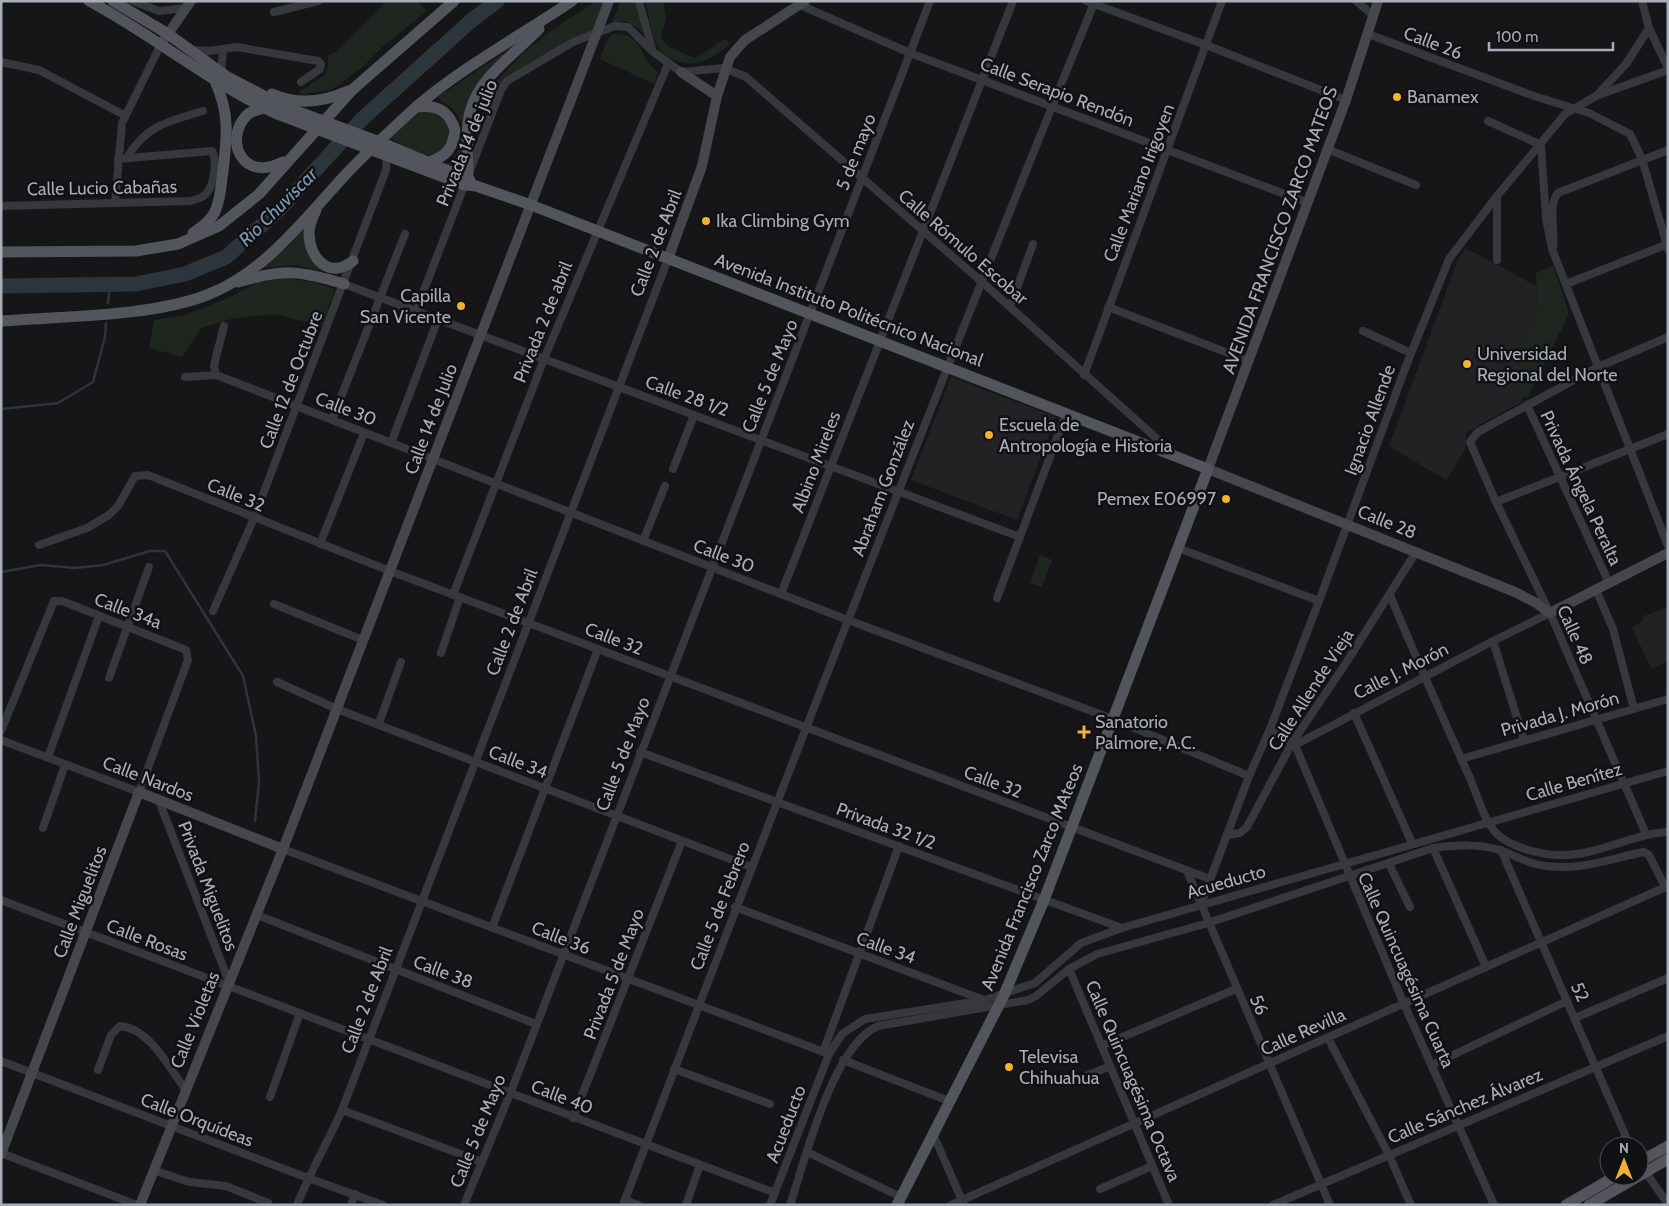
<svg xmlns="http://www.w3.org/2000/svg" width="1669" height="1206" font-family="Cabin,sans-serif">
<rect width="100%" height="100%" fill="#161618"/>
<g fill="#222225">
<path d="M1466,248L1536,286L1537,311L1542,314L1508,377L1515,381L1525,395L1521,402L1466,433L1465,450L1446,480L1389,446L1459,257Z"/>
<path d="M951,377L1056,417L1017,520L911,480Z"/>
<path d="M1668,607V661L1651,669L1632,627L1643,621L1641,617Z"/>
</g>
<g fill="#1e261f">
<path d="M387,1H417L427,11L382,47L364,66L331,90L298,95L300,90C307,89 308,86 314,82C327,75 330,70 327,55L336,52Z"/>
<path d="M597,1H606L592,34L574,37L506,77L494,92L487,94C518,52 552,28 597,1Z"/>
<path d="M620,1H636L643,32L626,21L612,24Z"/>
<path d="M645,1H663L666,18L661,38L669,47L695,58L725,39L730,44C713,58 698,68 677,61C671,59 663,55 660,50C651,38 649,16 645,1Z"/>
<path d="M613,34C644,32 638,58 658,72L654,84L600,59L607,40Z"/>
<path d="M508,50L482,80L462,170L448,166L446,165C464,149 470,125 450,107C446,103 441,102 438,97Z"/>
<path d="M420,112H437C440,116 446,120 448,124C455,137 443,155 429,155C416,155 400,143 389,138Z"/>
<path d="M307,225C303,260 310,265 342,276L296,265L260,268L291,244Z"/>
<path d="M1553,265L1569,314L1527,399L1515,381L1508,377L1541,314L1537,311L1536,273Z"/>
<path d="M284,278L313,282L335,289L322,326L274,314L231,319L201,328L182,357L149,348L154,320L185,315L228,298L256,283Z"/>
<path d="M1040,555L1052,560L1042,587L1030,583Z"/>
</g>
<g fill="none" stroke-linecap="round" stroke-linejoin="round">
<g stroke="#2c353c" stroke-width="2.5">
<path d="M108,303L110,285"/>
<path d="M1,409L58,403L93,382L105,337L106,323"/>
<path d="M1,572L41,565L74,568L103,565L150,551H165L243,676L256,736L259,782L255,821"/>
</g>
<path stroke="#2c353c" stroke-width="15" d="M1,286L136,284L185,274L226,257L279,210L362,119L472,20L497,1"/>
<g stroke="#37383d" stroke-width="8">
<path d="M133,1L159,11L185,8"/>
<path d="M639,1L652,49"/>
<path d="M1086,1L1206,45L1346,100"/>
<path d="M1356,1L1374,16"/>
<path d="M1642,1L1649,28L1668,68"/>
<path d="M800,5L910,53L1306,202"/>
<path d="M274,12L318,1"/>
<path d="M1368,34L1537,97L1589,113L1630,134L1642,159L1668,249"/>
<path d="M192,50L209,51L237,47L318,61L321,64L320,69L301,82"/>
<path d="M1,62L39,70L124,115"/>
<path d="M221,73L223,49"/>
<path d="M1598,94L1626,64L1649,28"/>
<path d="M1488,121L1541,145L1546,218L1552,249L1668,546"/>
<path d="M1327,149L1416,185"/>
<path d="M127,158C146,125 169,121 203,111"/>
<path d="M1497,196V260"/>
<path d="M115,203L122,123L161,44"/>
<path d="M1,206L190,201C194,200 199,199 202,197C214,190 218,163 212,151L118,159"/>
<path d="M1553,247C1556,230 1547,207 1558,193L1668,150"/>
<path d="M344,284L1020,537"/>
<path d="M1566,284L1668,244"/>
<path d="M1010,307L1033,244"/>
<path d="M1108,307L1249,361"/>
<path d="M416,311L501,90L507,81L573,42L615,26L628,27L652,51L681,72L724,68L746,77L982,282L1173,453"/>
<path d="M1363,331L1411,353"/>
<path d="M216,375L214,365L224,326"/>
<path d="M1084,375L1222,1"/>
<path d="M185,377L216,375L224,378L848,620L1113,719L1249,776"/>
<path d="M1527,405L1609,583"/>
<path d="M332,420L405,234"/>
<path d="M391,443L438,319"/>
<path d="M673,469L694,415"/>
<path d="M1496,502L1668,434"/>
<path d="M643,541L665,486"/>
<path d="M320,544L364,433"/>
<path d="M39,545L87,528L109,515L118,506L135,476L148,475L390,571L1210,879"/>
<path d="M1178,548L1319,601"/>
<path d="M1596,590L1613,629L1634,709"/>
<path d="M781,594C858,396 937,199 1013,1"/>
<path d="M453,595L544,359L668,64"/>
<path d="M1390,595C1415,656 1442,716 1469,776C1477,793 1483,820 1497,834C1511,847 1538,854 1557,855C1596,857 1630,834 1668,832"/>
<path d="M997,598L1066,414"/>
<path d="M274,604L363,640"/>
<path d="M213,611L254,518L386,170L387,156"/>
<path d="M1493,641L1524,740"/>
<path d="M441,653L460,597"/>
<path d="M109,678L149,567"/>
<path d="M277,682L337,709L751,867"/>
<path d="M1354,713L1412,843"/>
<path d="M379,723L401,662"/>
<path d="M1270,729L1295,745L1493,641L1550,613"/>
<path d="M1,731L54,601H62L186,650L188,660L139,792L1,740"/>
<path d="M1295,745L1404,1004L1494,1205"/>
<path d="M640,752L1122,928"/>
<path d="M48,757L99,616"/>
<path d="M1461,759L1668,699"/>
<path d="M159,801L229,982"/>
<path d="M43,828L65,765"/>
<path d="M1646,834L1550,613L1496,502L1470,442L1478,432L1598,367L1668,337"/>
<path d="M1227,835L1240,833L1247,827L1292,743L1344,666L1416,552"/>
<path d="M1433,848L1486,967"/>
<path d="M283,849L829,1054"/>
<path d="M1501,850L1630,1146"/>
<path d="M1389,864L1410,907"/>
<path d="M1187,871L1330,1205"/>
<path d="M1,900L775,1193"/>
<path d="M1201,904L1249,776L1270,729L1319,601L1406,366L1449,259L1497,196L1565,114L1596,96L1668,70"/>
<path d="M735,907L984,1000"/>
<path d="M257,915L536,1024"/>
<path d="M492,928L598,649"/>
<path d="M1069,969L1169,1205"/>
<path d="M1575,1018L1668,978"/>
<path d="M1328,1038L1389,1155L1411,1205"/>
<path d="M1101,1046L1236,989"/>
<path d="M823,1052L899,846"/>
<path d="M843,1060L949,1101"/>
<path d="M1,1061L308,1178L383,1205"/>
<path d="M1432,1065L1567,1001"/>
<path d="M674,1069L770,1104"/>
<path d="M98,1070L111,1035L120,1026C149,1028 169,1067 185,1089"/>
<path d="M1072,1082L1110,1066"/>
<path d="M270,1097L300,1013"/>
<path d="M342,1110L482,1162"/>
<path d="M573,1118L682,841"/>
<path d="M933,1134L964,1205"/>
<path d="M807,1152L901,1197"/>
<path d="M1,1153L137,1205"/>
<path d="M153,1170L189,1182L226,1186L268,1203"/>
<path d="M1644,1170L1668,1204"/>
<path d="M1100,1189L1152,1166"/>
<path d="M625,1200L638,1205"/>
<path d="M297,1205C310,1172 328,1142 342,1110L668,259"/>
<path d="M351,1205L355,1194"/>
<path d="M464,1205L510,1094L930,1"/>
<path d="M623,1205C776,802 932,400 1095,1"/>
<path d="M686,1205L700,1165"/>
<path d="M770,1205L829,1054L842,1034L865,1019L985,1000L1035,983L1081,943L1122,928L1668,771"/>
<path d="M790,1205C805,1160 833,1045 878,1026L1028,1000L1036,996L1069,969L1097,954L1208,923L1433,848C1457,845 1479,843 1502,851C1517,856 1530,865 1546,866C1581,871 1611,858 1644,852L1649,855L1665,887"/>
<path d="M951,1205L1668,886"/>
<path d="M1273,1205L1668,1036"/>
</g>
<g stroke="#45474d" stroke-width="10">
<path d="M1378,1L1346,100L1208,469L1515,592L1536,603L1550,613L1668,553"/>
<path d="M161,44L191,1"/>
<path d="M681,72L717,96"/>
<path d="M668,259L702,166L717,96L730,57L745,40L805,1"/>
<path d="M1,1154L139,792L283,849"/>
<path d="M140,1205L283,849L609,1"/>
</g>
<g stroke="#53555c" stroke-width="11">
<path d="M89,1C153,35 209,82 275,113"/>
<path d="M113,1L168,34L226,76L285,107"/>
<path d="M272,94C297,105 324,102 348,91"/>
<path d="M417,107C437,105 449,110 455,130C453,148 447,156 429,162"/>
<path d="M264,108C258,110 250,111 246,116C224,140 242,183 283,162"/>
<path d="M385,144L470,180"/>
<path d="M380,153L465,185L476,186L531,205L1208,469L1044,900L1004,995L897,1205"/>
<path d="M468,179C468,158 465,132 470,112C479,77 515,54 539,29"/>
<path d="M316,210C313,217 309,225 309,233C309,258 329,280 353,261"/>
<path d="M193,233C202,227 212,220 216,209C221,197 221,183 223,171C227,136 230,114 215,81"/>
<path d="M1,252L136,251L178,244L219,226L259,194L352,90L454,1"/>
<path d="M238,282C283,269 299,270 344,284"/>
<path d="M1,321C63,316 150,317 207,295C266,272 306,217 348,172C369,150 393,128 416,107C464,66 520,36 572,1"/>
<path d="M1639,1162L1668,1146"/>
<path d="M1566,1205L1616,1176"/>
<path d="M1589,1205L1668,1159"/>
</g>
<g stroke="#53555c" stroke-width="11">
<path d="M285,107L385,144"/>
<path d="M275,113L380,153"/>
</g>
</g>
<g fill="#f2b134" stroke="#111113" stroke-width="2">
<circle cx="1397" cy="97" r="5"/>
<circle cx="706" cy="221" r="5"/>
<circle cx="461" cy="306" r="5"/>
<circle cx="1467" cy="364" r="5"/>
<circle cx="989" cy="435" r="5"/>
<circle cx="1226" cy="499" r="5"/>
<path d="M1081.5 724.5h5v5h5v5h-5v5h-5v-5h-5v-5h5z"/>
<circle cx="1009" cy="1067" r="5"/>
</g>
<g text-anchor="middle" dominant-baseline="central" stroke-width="5" stroke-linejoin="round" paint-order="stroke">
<g font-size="18" fill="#a8adb8" stroke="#111113">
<text transform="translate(1433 43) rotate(21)">Calle 26</text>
<text transform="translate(1057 92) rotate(21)">Calle Serapio Rendón</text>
<text transform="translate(467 143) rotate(-68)">Privada 14 de julio</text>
<text transform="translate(856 152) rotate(-69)">5 de mayo</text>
<text transform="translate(1139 183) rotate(-69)">Calle Mariano Irigoyen</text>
<text transform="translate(102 188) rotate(-1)">Calle Lucio Cabañas</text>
<text transform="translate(1280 230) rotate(-70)">AVENIDA FRANCISCO ZARCO MATEOS</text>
<text transform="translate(656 243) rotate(-69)">Calle 2 de Abril</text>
<text transform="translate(963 247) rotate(41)">Calle Rómulo Escobar</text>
<text transform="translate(849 310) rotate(21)">Avenida Instituto Politécnico Nacional</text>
<text transform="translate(543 322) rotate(-68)">Privada 2 de abril</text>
<text transform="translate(770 376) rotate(-68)">Calle 5 de Mayo</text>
<text transform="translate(291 380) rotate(-69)">Calle 12 de Octubre</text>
<text transform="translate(687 396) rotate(20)">Calle 28 1/2</text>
<text transform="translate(346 409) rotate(21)">Calle 30</text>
<text transform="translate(431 419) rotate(-69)">Calle 14 de Julio</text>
<text transform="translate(1370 420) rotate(-70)">Ignacio Allende</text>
<text transform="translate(816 462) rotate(-69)">Albino Mireles</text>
<text transform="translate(883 488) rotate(-69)">Abraham González</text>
<text transform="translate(1581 488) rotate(65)">Privada Ángela Peralta</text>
<text transform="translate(236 495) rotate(22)">Calle 32</text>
<text transform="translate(1387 522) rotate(22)">Calle 28</text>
<text transform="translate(724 556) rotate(21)">Calle 30</text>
<text transform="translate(128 611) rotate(21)">Calle 34a</text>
<text transform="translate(512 622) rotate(-69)">Calle 2 de Abril</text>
<text transform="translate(1575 635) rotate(66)">Calle 48</text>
<text transform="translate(614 639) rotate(21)">Calle 32</text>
<text transform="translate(1401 671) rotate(-27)">Calle J. Morón</text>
<text transform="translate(1311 690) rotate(-57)">Calle Allende Vieja</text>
<text transform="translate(1560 714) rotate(-16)">Privada J. Morón</text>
<text transform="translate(623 754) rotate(-69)">Calle 5 de Mayo</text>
<text transform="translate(518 762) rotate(21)">Calle 34</text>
<text transform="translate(148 779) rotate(21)">Calle Nardos</text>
<text transform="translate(993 782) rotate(21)">Calle 32</text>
<text transform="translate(1574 782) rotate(-16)">Calle Benítez</text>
<text transform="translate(886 826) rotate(20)">Privada 32 1/2</text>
<text transform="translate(1032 877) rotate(-68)">Avenida Francisco Zarco MAteos</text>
<text transform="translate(1226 882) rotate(-16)">Acueducto</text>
<text transform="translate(208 886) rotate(69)">Privada Miguelitos</text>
<text transform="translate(80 902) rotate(-69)">Calle Miguelitos</text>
<text transform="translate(720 906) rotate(-69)">Calle 5 de Febrero</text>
<text transform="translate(561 938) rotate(21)">Calle 36</text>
<text transform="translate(147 940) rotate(21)">Calle Rosas</text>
<text transform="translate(886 948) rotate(20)">Calle 34</text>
<text transform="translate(1406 970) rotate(66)">Calle Quincuagésima Cuarta</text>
<text transform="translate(443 972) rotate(21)">Calle 38</text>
<text transform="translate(614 974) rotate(-69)">Privada 5 de Mayo</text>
<text transform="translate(1580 992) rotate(66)">52</text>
<text transform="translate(367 1000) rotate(-69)">Calle 2 de Abril</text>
<text transform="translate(1259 1005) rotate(67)">56</text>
<text transform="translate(195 1020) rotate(-68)">Calle Violetas</text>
<text transform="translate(1303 1032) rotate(-24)">Calle Revilla</text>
<text transform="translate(1133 1081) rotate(67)">Calle Quincuagésima Octava</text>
<text transform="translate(562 1097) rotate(21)">Calle 40</text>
<text transform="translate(1465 1106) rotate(-23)">Calle Sánchez Álvarez</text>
<text transform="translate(197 1120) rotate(21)">Calle Orquídeas</text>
<text transform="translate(786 1124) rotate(-69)">Acueducto</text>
<text transform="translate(478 1131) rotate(-68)">Calle 5 de Mayo</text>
</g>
<g font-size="18" fill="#a8adb8" stroke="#111113" text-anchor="start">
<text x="1407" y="97">Banamex</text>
<text x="716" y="221">Ika Climbing Gym</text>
<text x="451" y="296" text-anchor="end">Capilla<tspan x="451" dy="21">San Vicente</tspan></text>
<text x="1477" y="354">Universidad<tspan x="1477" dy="21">Regional del Norte</tspan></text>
<text x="999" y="425">Escuela de<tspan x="999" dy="21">Antropología e Historia</tspan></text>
<text x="1216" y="499" text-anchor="end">Pemex E06997</text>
<text x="1095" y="722">Sanatorio<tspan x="1095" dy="21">Palmore, A.C.</tspan></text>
<text x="1019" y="1057">Televisa<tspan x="1019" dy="21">Chihuahua</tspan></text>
</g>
<g font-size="19" font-style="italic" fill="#7f9bb3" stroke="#111113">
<text transform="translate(278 207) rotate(-45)">Rio Chuviscar</text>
</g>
</g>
<rect width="1669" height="1206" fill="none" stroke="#a8adb8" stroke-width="5"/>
<g transform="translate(1624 1161)"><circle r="24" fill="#111113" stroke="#4d4f55"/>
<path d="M0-4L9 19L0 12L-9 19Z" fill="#f2b134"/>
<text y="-8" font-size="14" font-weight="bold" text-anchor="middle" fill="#a8adb8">N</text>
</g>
<path d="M1489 42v8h124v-8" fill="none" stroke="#a8adb8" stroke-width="2.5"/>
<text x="1496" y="42" font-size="15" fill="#a8adb8" stroke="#111113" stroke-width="4" paint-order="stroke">100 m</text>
</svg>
